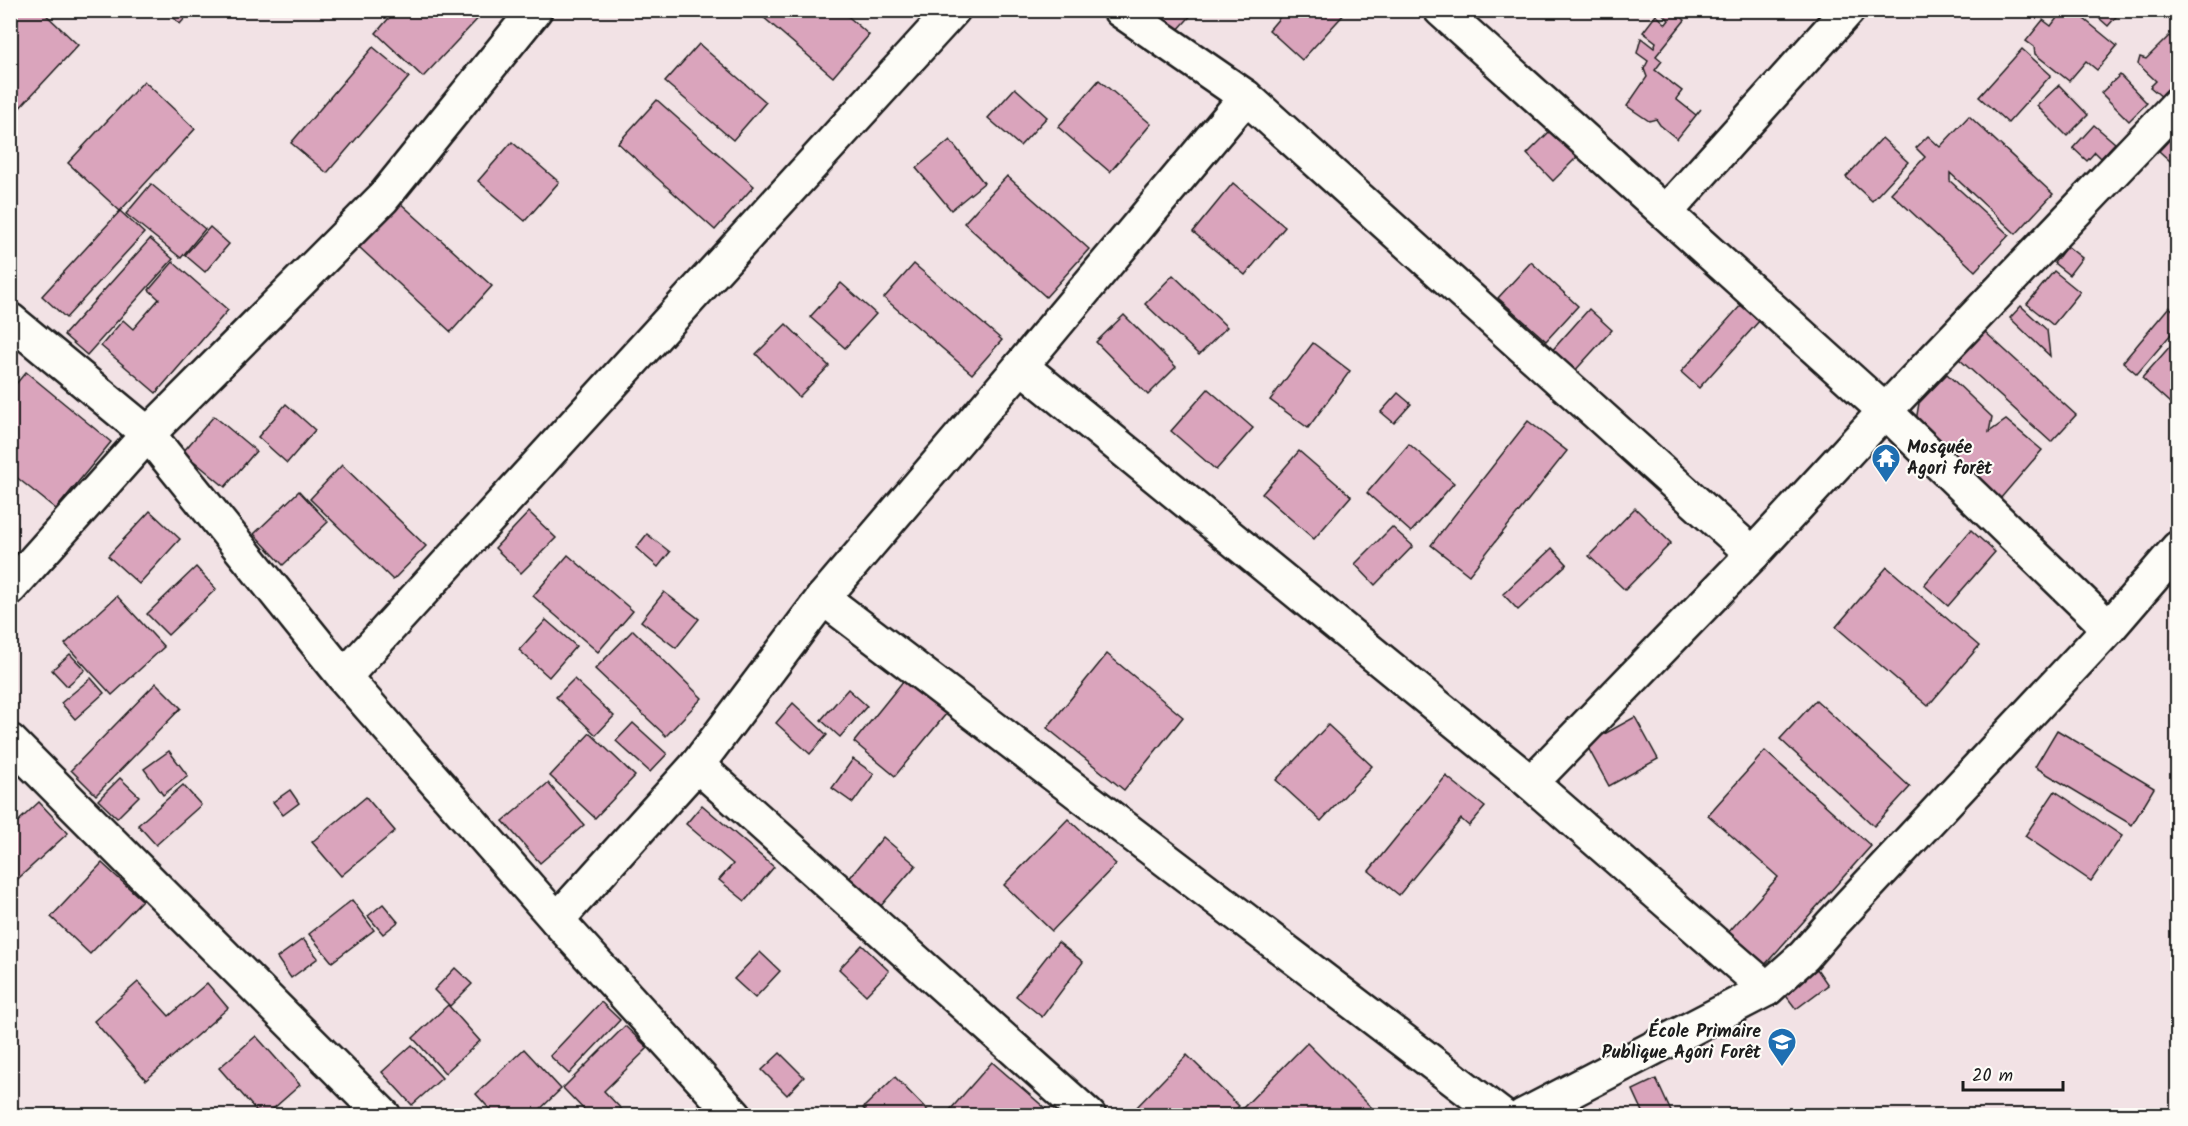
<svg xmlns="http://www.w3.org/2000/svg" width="2188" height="1126" font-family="Kalam,sans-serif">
<rect width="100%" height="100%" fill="#f2e2e5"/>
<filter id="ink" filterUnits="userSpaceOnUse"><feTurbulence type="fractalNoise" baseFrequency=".0167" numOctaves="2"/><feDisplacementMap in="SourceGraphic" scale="12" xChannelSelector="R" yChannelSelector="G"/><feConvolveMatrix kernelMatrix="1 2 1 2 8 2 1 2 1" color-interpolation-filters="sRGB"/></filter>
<g filter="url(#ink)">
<g fill="#daa4bc" stroke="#1c1c1c" stroke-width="1.5">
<path d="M16,10H41L78,45L14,114L10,111V16Z"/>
<path d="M166,10H192L180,24Z"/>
<path d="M396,10H486L423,77L376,33Z"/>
<path d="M755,10H841L869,35L833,77Z"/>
<path d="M1152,10H1196L1176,32Z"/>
<path d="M1286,10H1348L1302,60L1269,30Z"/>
<path d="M1659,10H1673L1685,20L1656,56L1662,61L1655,70L1682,91L1676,99L1696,115L1701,109L1677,139L1660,125L1656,119L1649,121L1627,106L1647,77L1644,69L1648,61L1637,53L1641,38L1654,48L1656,42L1643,32L1656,15L1666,24L1669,20Z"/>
<path d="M2063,10H2073L2117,46L2097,70L2086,61L2069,81L2035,54L2034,47L2026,41L2043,20L2051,26Z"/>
<path d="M2090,10H2122L2108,26Z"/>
<path d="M2169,36L2178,44V68L2171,75L2177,81L2162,97L2150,87L2156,81L2138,64L2140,57L2146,59Z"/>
<path d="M699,44L766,102L733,140L665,82Z"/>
<path d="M373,47L409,77L327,173L291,143Z"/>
<path d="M2022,49L2051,75L2008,123L1979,97Z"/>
<path d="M2120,75L2147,103L2129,121L2101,93Z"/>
<path d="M1099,80L1151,124L1110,172L1058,127Z"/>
<path d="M144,81L195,129L120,211L68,163Z"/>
<path d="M2059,85L2088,115L2067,136L2037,106Z"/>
<path d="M1015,88L1047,117L1020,146L988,118Z"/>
<path d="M657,100L754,186L715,230L618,143Z"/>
<path d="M1969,116L2053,194L2016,234L1950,173V181L2009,235L1975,271L1891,193L1925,157L1916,148L1928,136L1940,147Z"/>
<path d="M2094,125L2115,143L2101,158L2095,152L2087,161L2073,148Z"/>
<path d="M1551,130L1577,157L1553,181L1527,154Z"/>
<path d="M2178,131V168L2159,151Z"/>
<path d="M1882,138L1908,162L1872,201L1846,177Z"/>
<path d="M950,140L984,183L951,210L916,168Z"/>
<path d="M512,142L559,182L525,221L478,181Z"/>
<path d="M1007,176L1089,249L1046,297L964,223Z"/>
<path d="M1233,183L1285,227L1245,275L1193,232Z"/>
<path d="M151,184L205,229L181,258L126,214Z"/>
<path d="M398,201L492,286L451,332L359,247Z"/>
<path d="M120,211L144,233L66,318L42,296Z"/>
<path d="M210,227L229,244L205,272L185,255Z"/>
<path d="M150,239L173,259L87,355L64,335Z"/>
<path d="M2067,246L2082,258L2069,275L2054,263Z"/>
<path d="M173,262L228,310L156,393L101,346L123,320L133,329L159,299L149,290Z"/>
<path d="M1531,262L1578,306L1546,341L1498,298Z"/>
<path d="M914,264L1002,340L972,374L884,298Z"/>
<path d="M2054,271L2080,292L2053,325L2027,304Z"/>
<path d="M1173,275L1227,327L1199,355L1145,304Z"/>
<path d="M841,283L876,314L845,348L810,317Z"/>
<path d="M1742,304L1760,320L1699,388L1681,372Z"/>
<path d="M2021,306L2047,330L2050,356L2010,318Z"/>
<path d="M2169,307L2178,314V326L2137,374L2123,362Z"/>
<path d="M1589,309L1612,330L1572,374L1549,354Z"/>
<path d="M1124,315L1176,367L1148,395L1096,342Z"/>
<path d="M786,324L829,366L799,397L756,354Z"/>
<path d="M1984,331L2076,415L2051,442L1959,359Z"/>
<path d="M1313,343L1350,371L1308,428L1270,400Z"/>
<path d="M2172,344L2178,349V410L2142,378Z"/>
<path d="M26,372L111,442L56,509L10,472V391Z"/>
<path d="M1947,374L1992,417L1989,432L2006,420L2042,450L2000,499L1915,427L1919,403Z"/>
<path d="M1208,389L1253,428L1216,470L1171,431Z"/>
<path d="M1398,393L1411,404L1394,423L1381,412Z"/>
<path d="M286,404L315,430L287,463L258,437Z"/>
<path d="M214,416L256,451L225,487L183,452Z"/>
<path d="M1528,421L1567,451L1469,575L1431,545Z"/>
<path d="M1409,444L1454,483L1411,532L1367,493Z"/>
<path d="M1299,451L1351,496L1314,539L1262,494Z"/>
<path d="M342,465L426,546L393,580L310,499Z"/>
<path d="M299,491L328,522L283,565L254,534Z"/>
<path d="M1635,508L1671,543L1625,590L1589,556Z"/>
<path d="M150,511L180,539L139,584L108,556Z"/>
<path d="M529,512L556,538L521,573L495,548Z"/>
<path d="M1392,527L1413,546L1375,585L1355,564Z"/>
<path d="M1971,530L1995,552L1948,606L1924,585Z"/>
<path d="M647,534L670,552L658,567L636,548Z"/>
<path d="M1552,548L1567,564L1518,610L1503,594Z"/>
<path d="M568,555L633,611L598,652L533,596Z"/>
<path d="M196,567L216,589L168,635L147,614Z"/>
<path d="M1887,567L1979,646L1928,706L1836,627Z"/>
<path d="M664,592L699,619L676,648L641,621Z"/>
<path d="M117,596L164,647L112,695L65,644Z"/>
<path d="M546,620L576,646L549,677L519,650Z"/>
<path d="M633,630L702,698L666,736L595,669Z"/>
<path d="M70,654L85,670L67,686L52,670Z"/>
<path d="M1107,654L1183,717L1124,790L1047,728Z"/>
<path d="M91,678L104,693L75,719L61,703Z"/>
<path d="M574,679L614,716L596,735L556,697Z"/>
<path d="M904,680L946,714L895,776L854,742Z"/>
<path d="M156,683L181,708L96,795L71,770Z"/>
<path d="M848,689L867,706L840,737L821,720Z"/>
<path d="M1816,700L1910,787L1874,826L1780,739Z"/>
<path d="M793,703L827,735L810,754L776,723Z"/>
<path d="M1635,717L1658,759L1609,786L1586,744Z"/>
<path d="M633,723L667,754L650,772L616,741Z"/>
<path d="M1328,725L1372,766L1321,821L1276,780Z"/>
<path d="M2057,730L2154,788L2132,825L2035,767Z"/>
<path d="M590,733L635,776L595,818L550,776Z"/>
<path d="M169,751L188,776L163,795L144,769Z"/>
<path d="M1765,751L1871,846L1762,968L1726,935L1778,877L1708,815Z"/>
<path d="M853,759L874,774L853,803L832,788Z"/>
<path d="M1446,776L1485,807L1469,826L1461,819L1399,895L1369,871Z"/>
<path d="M120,778L139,796L117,818L98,800Z"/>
<path d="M548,783L584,825L540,863L503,821Z"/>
<path d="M183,785L201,805L156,845L138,825Z"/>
<path d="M290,790L299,803L283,815L273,802Z"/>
<path d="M2055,791L2122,836L2091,881L2025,836Z"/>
<path d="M366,797L395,831L341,876L312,842Z"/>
<path d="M39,802L68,833L10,886V829Z"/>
<path d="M702,805L774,867L745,901L719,880L733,864L686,824Z"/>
<path d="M1068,819L1116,864L1052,931L1004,885Z"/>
<path d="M883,837L916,865L880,907L848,880Z"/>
<path d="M102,863L142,900L90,954L51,917Z"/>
<path d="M352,900L374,930L332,962L309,934Z"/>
<path d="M383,904L398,922L383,934L368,916Z"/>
<path d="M303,939L318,958L291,978L277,958Z"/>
<path d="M1058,942L1083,962L1042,1017L1016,996Z"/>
<path d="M862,945L889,971L866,995L839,969Z"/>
<path d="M760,952L780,971L755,998L734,979Z"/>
<path d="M455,968L472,984L450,1006L434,990Z"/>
<path d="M1817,969L1828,985L1796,1009L1784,993Z"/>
<path d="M138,982L169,1016L207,983L228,1008L146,1080L94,1021Z"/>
<path d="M601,1002L620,1020L569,1074L550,1056Z"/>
<path d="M448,1005L480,1041L445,1073L413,1038Z"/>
<path d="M625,1026L648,1048L604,1091L628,1116H590L563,1088Z"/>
<path d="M256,1036L300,1085L265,1116H261L219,1068Z"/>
<path d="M1307,1043L1380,1116H1239L1237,1114Z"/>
<path d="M412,1045L442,1078L412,1105L382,1072Z"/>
<path d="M524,1049L561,1089L533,1116H496L476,1094Z"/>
<path d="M780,1053L804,1077L787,1095L762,1070Z"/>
<path d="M1187,1055L1239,1106L1229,1116H1137L1133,1111Z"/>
<path d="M992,1062L1054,1116H956L950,1110Z"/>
<path d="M895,1077L933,1116H871L863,1108Z"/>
<path d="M1656,1079L1673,1116H1645L1633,1090Z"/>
</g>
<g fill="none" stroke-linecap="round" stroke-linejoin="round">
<g stroke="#1c1c1c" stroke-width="38">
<g id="minor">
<path d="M1120,10L1246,97L1753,554"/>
<path d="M1441,10L1885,411L2109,628"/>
<path d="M1666,212L1848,10"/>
<path d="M10,320L148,434L344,677L557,920L735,1116"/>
<path d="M1021,366L1531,783L1767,989"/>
<path d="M10,588L148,434L383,198L535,10"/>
<path d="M823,598L1502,1116"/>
<path d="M344,677L953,10"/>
<path d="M10,741L384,1116"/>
<path d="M697,765L1089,1116"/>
<path d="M1531,783L1753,554L1885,411L2178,104"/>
<path d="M557,920L697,765L823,598L1021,366L1246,97"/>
<path d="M1523,1116L1767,989L1804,956L1831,925L2109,628L2178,548"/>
</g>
</g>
<use href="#minor" stroke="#fdfcf7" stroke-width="33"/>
</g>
</g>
<defs>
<g id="temple-pin" transform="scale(1.5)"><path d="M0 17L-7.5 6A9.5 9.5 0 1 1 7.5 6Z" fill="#1f6fb2" stroke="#fdfcf7"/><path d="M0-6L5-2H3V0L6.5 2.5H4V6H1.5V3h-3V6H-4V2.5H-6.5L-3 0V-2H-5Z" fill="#fff"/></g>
<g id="school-pin" transform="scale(1.5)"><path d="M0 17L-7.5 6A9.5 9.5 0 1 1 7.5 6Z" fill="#1f6fb2" stroke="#fdfcf7"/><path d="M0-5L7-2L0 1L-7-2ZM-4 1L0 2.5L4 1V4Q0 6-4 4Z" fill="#fff"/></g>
</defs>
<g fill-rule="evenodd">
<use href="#temple-pin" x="1886" y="458"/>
<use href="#school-pin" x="1782" y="1042"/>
</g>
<g text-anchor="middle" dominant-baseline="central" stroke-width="4.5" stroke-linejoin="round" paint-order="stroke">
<g font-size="18" font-weight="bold" fill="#1c1c1c" stroke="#fdfcf7" text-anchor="start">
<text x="1907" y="448">Mosquée<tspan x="1907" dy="21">Agori forêt</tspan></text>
<text x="1761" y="1032" text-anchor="end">École Primaire<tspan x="1761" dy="21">Publique Agori Forêt</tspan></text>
</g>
</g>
<rect width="2188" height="1126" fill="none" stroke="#fdfcf7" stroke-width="36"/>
<rect x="18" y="18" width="2152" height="1090" fill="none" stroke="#1c1c1c" stroke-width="2" filter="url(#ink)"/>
<path d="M1963 1081v9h100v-9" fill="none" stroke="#1c1c1c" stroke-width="3"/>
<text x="1972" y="1081" font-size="18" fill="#1c1c1c" stroke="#fdfcf7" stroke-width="4.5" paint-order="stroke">20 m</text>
</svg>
